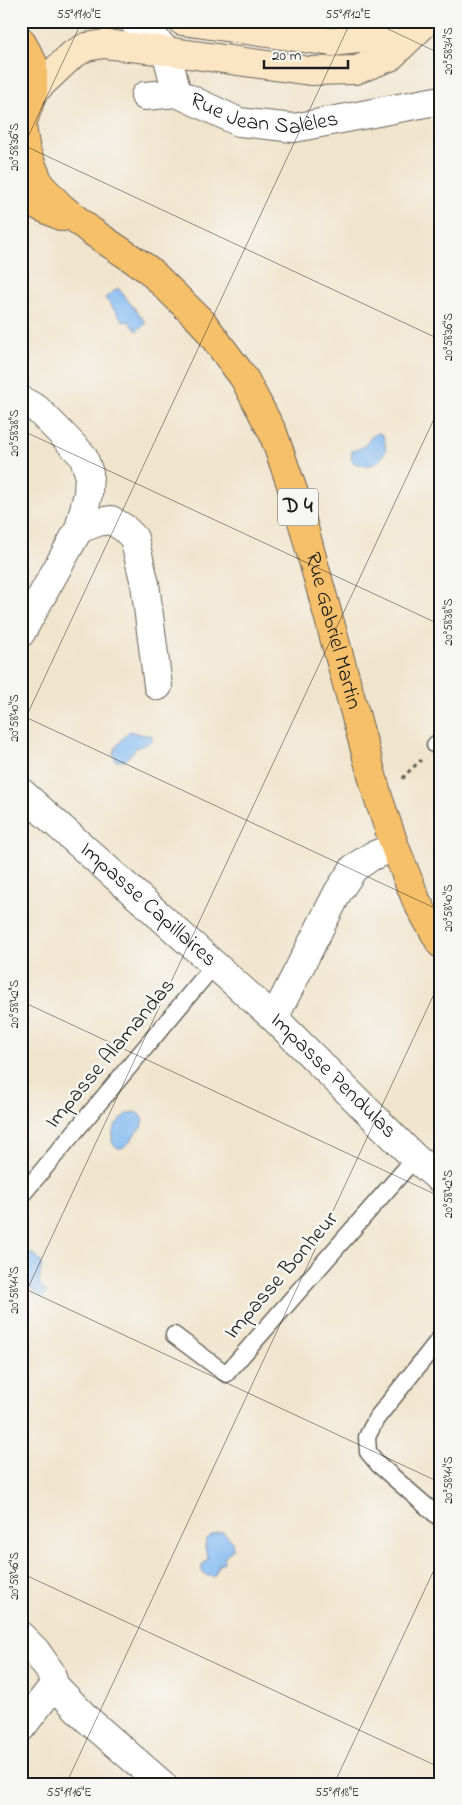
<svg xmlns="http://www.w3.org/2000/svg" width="462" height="1805" font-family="'Indie Flower',sans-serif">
<rect width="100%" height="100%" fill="#f6f6f2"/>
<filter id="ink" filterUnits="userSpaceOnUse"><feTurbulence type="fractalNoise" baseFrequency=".02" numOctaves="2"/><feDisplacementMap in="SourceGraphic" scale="10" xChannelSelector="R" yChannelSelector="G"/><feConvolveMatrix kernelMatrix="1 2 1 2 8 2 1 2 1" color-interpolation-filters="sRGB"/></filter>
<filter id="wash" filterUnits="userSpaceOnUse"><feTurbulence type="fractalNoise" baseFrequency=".0096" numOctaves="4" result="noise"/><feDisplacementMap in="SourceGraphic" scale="20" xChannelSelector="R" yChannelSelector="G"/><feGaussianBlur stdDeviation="1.12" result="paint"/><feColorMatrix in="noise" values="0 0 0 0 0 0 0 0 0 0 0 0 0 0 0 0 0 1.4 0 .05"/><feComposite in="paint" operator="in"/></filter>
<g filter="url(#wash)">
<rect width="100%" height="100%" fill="#f1e4cc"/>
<g fill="#82baf2" stroke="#4f6b87">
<path d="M118,288L146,323L137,331L128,321L124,322L105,298Z"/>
<path d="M378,433L383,435C384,440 387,447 385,451C380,466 362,470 351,460L352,451C372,446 364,439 378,433Z"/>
<path d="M130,731L143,735H151L153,739L149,743L136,748L125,761H116L113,754C114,749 126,733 130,731Z"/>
<path d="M136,1112L141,1116L144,1120L142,1127C132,1134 131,1146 118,1149L112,1142C111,1128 121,1113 136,1112Z"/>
<path d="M25,1251C56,1262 33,1274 41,1286C42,1289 45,1290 47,1292L42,1298L21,1281V1253Z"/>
<path d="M222,1532C229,1537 233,1540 233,1549L225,1556L224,1562L219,1564L215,1575L213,1577L206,1575L202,1571V1566L208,1558C202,1543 205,1535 222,1532Z"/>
</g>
</g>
<g filter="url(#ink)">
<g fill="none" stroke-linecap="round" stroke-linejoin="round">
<g stroke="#67625a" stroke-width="19">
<g id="lane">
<path d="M435,745L441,740"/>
<path d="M21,1196L215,964"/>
<path d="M174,1335L226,1374L415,1158"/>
<path d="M441,1337L376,1419L367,1437L368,1452L378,1464L441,1519"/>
</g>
</g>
<g stroke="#67625a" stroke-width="30">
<g id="street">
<path d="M133,21L149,32L166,51L177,93"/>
<path id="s1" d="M177,93L239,122L294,128L441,100"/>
<path d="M145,96L177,93"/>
<path d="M21,400L37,409L62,434L83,456L89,473L88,494L79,529L21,633"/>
<path d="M79,529L98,522L111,520L124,528L134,538L145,584L158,686"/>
<path id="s2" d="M21,792L274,1018L415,1158L441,1180"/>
<path d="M274,1018L338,892L354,868L372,856L395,847"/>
<path d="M21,1636L36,1651L51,1673L54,1685L87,1719L162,1784"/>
<path d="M21,1728L54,1685"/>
</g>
</g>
<g stroke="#67625a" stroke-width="30">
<g id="secondary">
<path d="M182,21L332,42L403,34L419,26"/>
<path d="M33,92L72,55L86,47L104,44L166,51L310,71L356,70L390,57L427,21"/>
</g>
</g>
<g stroke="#67625a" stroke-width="30">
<g id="primary">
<path d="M21,41L33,63V92L21,127"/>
<path id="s3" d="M22,126L26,151L40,185L61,207L91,231L149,270L203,323L244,378L273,433L296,499L378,797L395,847L417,902L441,944"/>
<path d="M21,198L63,217"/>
</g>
</g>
<path stroke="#67625a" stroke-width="3" stroke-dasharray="4 4" stroke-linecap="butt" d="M403,779L405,775L421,760"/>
<use href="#lane" stroke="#fff" stroke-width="16"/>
<use href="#street" stroke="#fff" stroke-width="28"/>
<use href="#secondary" stroke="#fbe6c4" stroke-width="28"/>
<use href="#primary" stroke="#f6c06b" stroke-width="28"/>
</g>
</g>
<path fill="none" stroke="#1c1c1c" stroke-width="1" stroke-opacity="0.45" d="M371,21L441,54M21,144L441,340M21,152L82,21M21,430L441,625M21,715L441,911M21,728L351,21M21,1001L441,1197M21,1287L441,1483M21,1303L441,404M21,1573L441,1768M66,1784L441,979M334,1784L441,1555"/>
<g text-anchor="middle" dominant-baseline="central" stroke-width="5" stroke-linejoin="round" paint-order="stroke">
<rect fill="#f6f6f2" stroke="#5d5d5c" stroke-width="1" x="278" y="488.5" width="40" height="37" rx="4"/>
<g font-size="21" font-weight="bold" fill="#1c1c1c">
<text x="298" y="507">D 4</text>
</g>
<g font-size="22" fill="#1c1c1c" stroke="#f6f6f2">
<text stroke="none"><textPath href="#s1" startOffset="92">Rue Jean Salèles</textPath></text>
<text stroke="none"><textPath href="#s3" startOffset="614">Rue Gabriel Martin</textPath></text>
<text stroke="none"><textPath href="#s2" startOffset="170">Impasse Capillaires</textPath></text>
<text transform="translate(111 1054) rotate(-50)">Impasse Alamandas</text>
<text stroke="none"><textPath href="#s2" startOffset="422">Impasse Pendulas</textPath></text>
<text transform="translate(282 1276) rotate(-49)">Impasse Bonheur</text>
</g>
</g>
<rect width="462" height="1805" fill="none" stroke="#f6f6f2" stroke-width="55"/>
<path d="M264 60v8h84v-8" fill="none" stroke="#1c1c1c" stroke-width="2.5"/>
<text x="272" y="60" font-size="15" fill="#1c1c1c" stroke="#f6f6f2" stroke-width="4" paint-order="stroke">20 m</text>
<rect x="28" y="28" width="406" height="1750" fill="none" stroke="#1c1c1c" stroke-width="2"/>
<g font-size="12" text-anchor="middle" fill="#1c1c1c">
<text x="79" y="18">55°19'10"E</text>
<text x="348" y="18">55°19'12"E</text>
<text transform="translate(448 51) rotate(-90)" y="4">20°58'34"S</text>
<text transform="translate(14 147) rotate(-90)" y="4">20°58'36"S</text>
<text transform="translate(448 337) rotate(-90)" y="4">20°58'36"S</text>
<text transform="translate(14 433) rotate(-90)" y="4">20°58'38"S</text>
<text transform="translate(448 622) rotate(-90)" y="4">20°58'38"S</text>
<text transform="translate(14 718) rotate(-90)" y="4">20°58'40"S</text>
<text transform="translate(448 908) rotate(-90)" y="4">20°58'40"S</text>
<text transform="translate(14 1004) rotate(-90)" y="4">20°58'42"S</text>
<text transform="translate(448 1194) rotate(-90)" y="4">20°58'42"S</text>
<text transform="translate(14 1290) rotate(-90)" y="4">20°58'44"S</text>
<text transform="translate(448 1480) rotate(-90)" y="4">20°58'44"S</text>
<text transform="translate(14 1576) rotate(-90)" y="4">20°58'46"S</text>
<text x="69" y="1796">55°19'16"E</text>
<text x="337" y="1796">55°19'18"E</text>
</g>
</svg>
